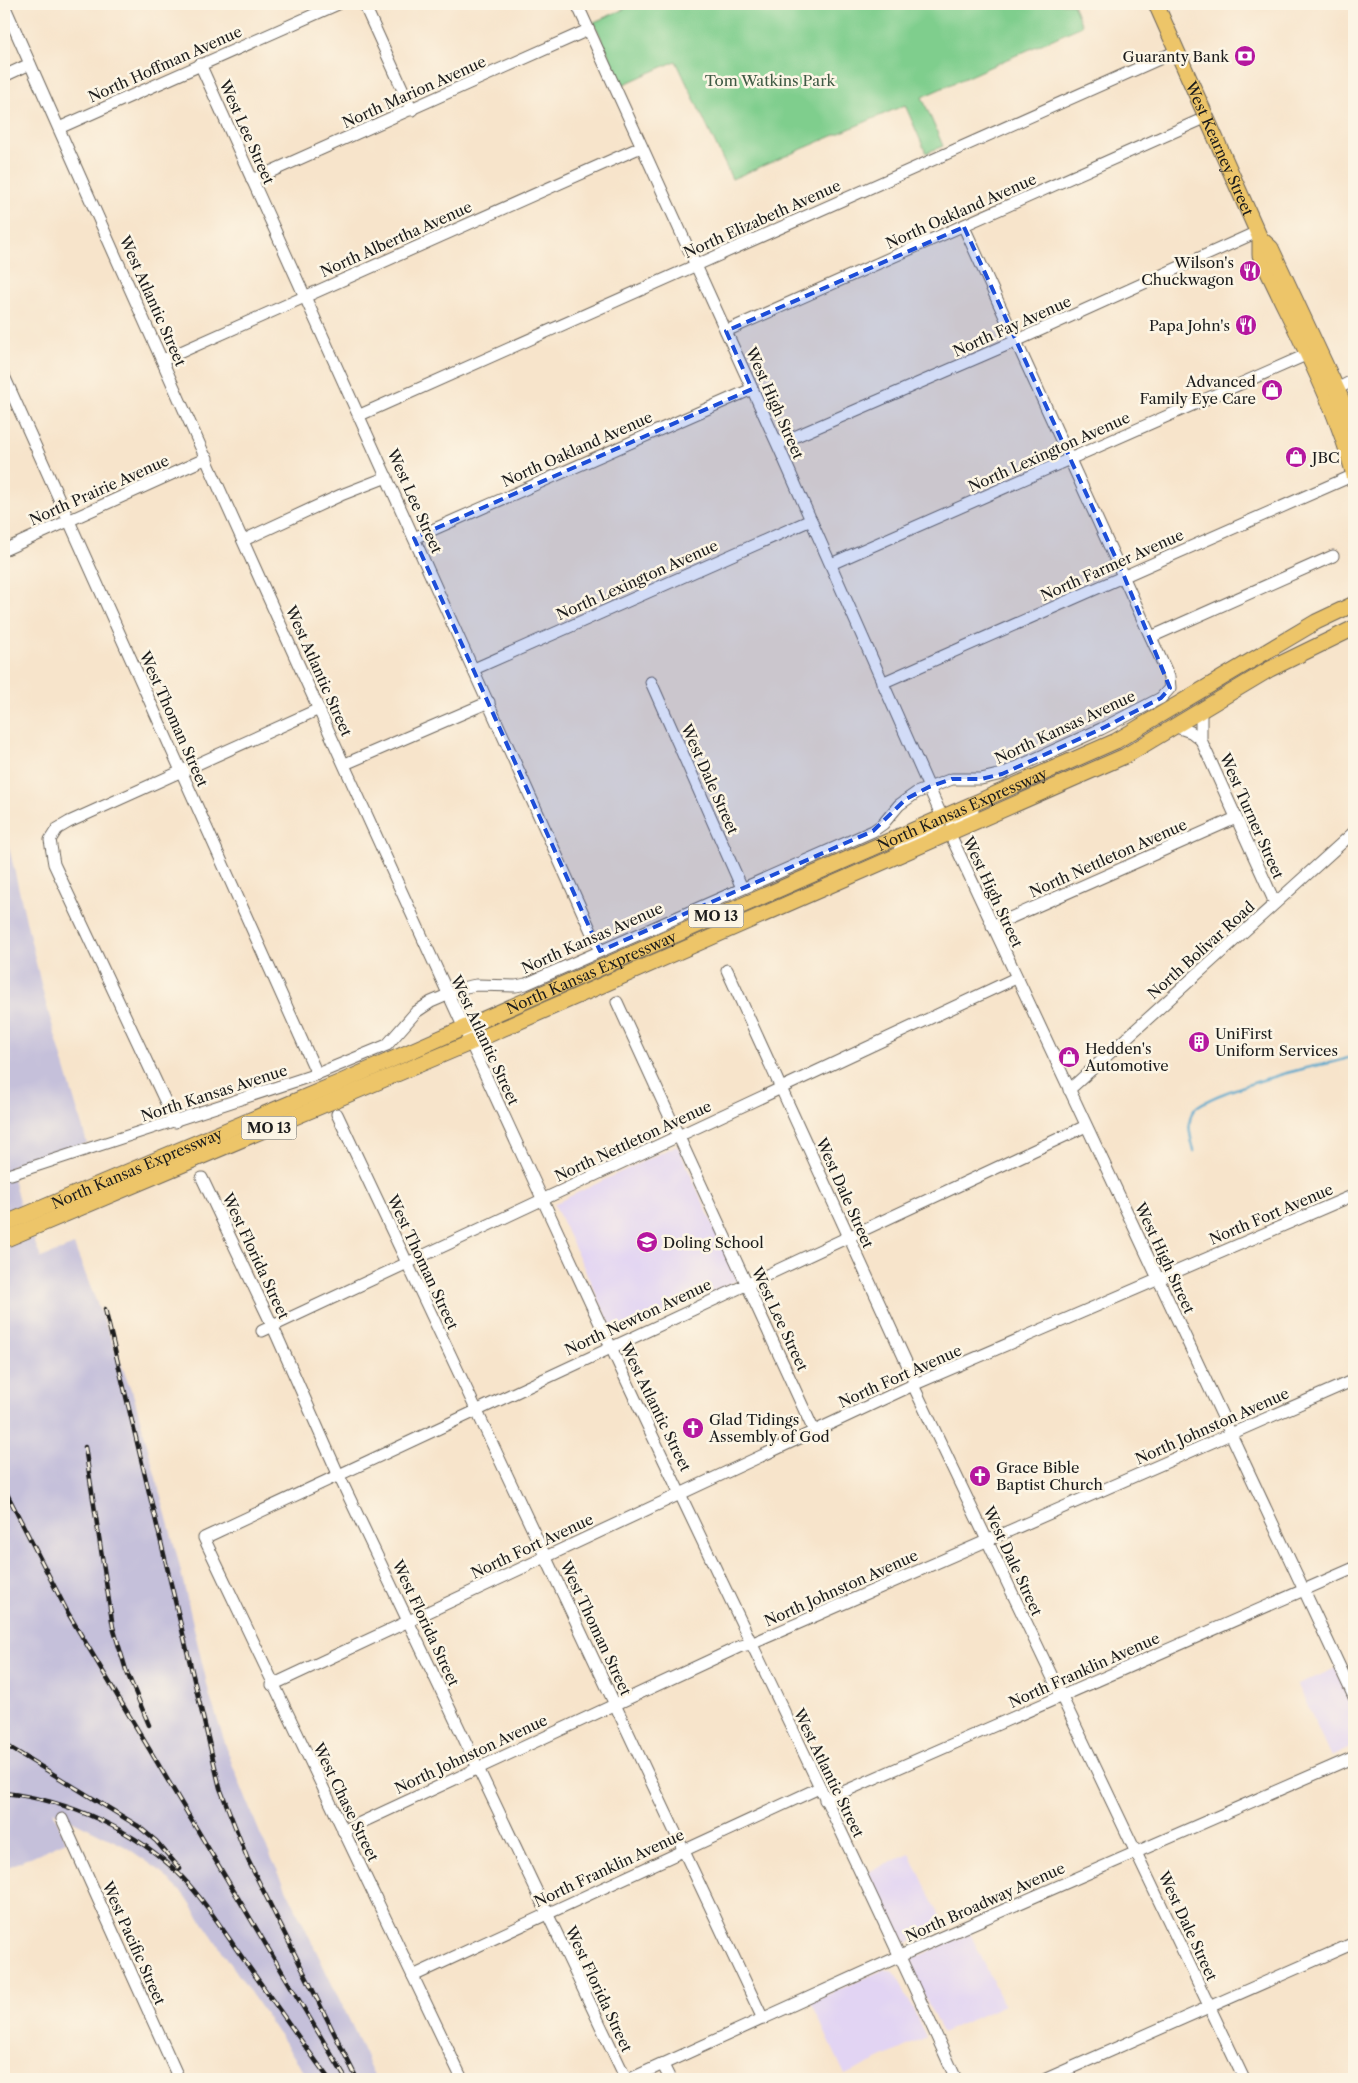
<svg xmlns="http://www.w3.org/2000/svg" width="1358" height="2083" font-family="'Libre Caslon Text',serif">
<rect width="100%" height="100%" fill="#fcf5e5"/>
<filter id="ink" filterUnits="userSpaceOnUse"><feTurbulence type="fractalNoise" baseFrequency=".02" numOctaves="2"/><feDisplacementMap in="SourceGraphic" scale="10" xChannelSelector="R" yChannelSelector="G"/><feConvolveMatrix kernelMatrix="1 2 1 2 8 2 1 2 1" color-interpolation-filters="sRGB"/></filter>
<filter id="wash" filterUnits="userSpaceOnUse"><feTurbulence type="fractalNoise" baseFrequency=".0096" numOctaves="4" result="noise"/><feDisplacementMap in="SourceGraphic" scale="20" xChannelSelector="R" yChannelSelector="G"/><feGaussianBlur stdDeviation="1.12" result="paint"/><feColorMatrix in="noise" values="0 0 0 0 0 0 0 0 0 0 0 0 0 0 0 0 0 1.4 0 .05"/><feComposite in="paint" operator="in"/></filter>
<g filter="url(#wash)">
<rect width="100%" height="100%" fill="#f7e4cb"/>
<g fill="#e2d4f3">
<path d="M675,1146L678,1147L738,1280L616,1336L554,1204Z"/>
<path d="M1336,1668L1354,1709V1746L1331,1757L1298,1685Z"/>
<path d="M910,1854L945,1927L907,1943L900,1939L868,1872Z"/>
<path d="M970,1933L1004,2005L942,2033L914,1973L912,1959Z"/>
<path d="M885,1969L894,1972L898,1977L926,2037L845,2075L811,2002Z"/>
</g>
<path fill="#c5c0da" d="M4,826L44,997L87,1143L10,1167L20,1205L41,1258L74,1245L134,1397L177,1555L210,1697L231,1761L261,1836L356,2034L375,2079H309L185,1896L159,1870L126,1847L53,1811L66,1841L4,1869Z"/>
<path fill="#7fce8d" stroke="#4e7554" d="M636,4H1073L1082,26L922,97L943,146L926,153L905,105L732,179L676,61L622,85L594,22Z"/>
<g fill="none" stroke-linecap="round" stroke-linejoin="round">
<path stroke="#4fa4cb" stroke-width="2.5" d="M1194,1151C1191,1138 1186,1124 1193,1111C1203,1095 1289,1072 1310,1067C1325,1063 1340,1063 1354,1055"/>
</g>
</g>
<g filter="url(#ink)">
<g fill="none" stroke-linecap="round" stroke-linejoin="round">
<g stroke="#696259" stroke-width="13">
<g id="minor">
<path d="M364,4L412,110"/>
<path d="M577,4L780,450L942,817L939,826L899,850"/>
<path d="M4,5C202,453 403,899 609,1343C723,1589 845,1832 956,2079"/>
<path d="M200,64L600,951"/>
<path d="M4,76L30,64"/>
<path d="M59,128L338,4"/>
<path d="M252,180L588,30"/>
<path d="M726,331L1207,117"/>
<path d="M163,360L641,147"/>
<path d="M4,376L317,1074"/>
<path d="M1331,392L1354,380"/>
<path d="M360,415L1177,51"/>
<path d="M778,444L1016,341L1257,232"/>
<path d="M414,538L752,389"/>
<path d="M244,540L341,495L387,477"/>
<path d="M4,550L207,458"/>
<path d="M831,564L1306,355"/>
<path d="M1151,637L1333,556"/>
<path d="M474,669L811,520"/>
<path d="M651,682L742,888"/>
<path d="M882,683L1354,475"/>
<path d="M1201,709V740L1275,903"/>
<path d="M1174,726L1191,732L1201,740"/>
<path d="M345,764L489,702"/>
<path d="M973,811L953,824L949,832L1354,1697"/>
<path d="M992,926L1236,818"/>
<path d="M727,970L913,1377V1385L1244,2079"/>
<path d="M617,1002L814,1431"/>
<path d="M1069,1090L1354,832"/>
<path d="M337,1114L763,2019"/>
<path d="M175,1122L54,864L50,840L57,829L69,822L319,709"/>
<path d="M11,1174L317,1074L387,1045L416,1012L431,1002L466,987L476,985L516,986L526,984L873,831L883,824L899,805L916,793L952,779H981L1002,774L1101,729L1161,698L1170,688L1169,677L964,227"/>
<path d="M202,1178L273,1327L339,1476L626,2079"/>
<path d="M262,1331L1016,978"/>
<path d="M272,1685L913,1385L1354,1195"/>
<path d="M825,1800L1354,1568"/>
<path d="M62,1819L179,2079"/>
<path d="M343,1831L741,1646L751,1644L1354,1380"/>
<path d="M413,1976L819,1788"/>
<path d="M663,2065L670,2079"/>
<path d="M462,2079L204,1538L1086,1126"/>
<path d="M630,2079L942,1937L1354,1757"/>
<path d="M1046,2079L1354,1943"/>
</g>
</g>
<g stroke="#696259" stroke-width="17">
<g id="major">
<path id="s1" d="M1156,4L1260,238V255C1292,325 1336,402 1354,476"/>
<path d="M1260,238L1271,248L1354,426"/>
<path id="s2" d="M4,1224L343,1081L1116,741L1316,622L1354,604"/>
<path d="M4,1240L470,1043L1125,756L1270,669L1354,628"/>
</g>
</g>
<use href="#minor" stroke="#fff" stroke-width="11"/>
<use href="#major" stroke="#edc569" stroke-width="15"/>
<g stroke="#1c1c1c" stroke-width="4.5">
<g id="rail">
<path d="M105,1309L220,1788L248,1860L357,2079"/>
<path d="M85,1447L113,1627L126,1670L149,1725"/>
<path d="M4,1488L68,1613L346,2079"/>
<path d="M4,1744L138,1826L156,1841L180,1869"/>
<path d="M4,1793C69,1800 136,1830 182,1877C204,1900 221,1927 239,1953C269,1995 298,2037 329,2079"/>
</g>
</g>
<use href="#rail" stroke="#fcf5e5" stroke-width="2.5" stroke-dasharray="8" stroke-linecap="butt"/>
</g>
</g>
<path fill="#1d4ed8" fill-opacity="0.2" stroke="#1d4ed8" stroke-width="4" stroke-dasharray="10 6" stroke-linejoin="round" d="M964,227L1124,576L1170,688L1161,698L1101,729L1002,774L981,779H952L929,787L906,799L873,831L600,951L414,538L752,389L726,331Z"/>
<defs>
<g id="bank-disc" transform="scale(1.125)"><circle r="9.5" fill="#b5179e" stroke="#fcf5e5"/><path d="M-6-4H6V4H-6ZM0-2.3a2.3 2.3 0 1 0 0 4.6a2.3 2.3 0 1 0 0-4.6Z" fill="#fff"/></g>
<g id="restaurant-disc" transform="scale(1.125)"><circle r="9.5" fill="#b5179e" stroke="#fcf5e5"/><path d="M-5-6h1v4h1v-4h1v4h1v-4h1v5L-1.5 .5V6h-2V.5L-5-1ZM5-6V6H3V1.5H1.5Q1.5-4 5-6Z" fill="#fff"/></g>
<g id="shop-disc" transform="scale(1.125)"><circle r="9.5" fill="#b5179e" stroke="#fcf5e5"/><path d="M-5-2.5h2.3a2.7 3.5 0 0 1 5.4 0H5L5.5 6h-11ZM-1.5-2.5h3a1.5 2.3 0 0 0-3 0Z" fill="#fff"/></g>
<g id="building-disc" transform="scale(1.125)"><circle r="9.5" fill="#b5179e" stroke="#fcf5e5"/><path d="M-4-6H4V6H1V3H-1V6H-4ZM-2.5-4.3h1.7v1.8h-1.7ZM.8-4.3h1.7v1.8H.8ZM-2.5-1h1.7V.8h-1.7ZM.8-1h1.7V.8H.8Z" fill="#fff"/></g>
<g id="school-disc" transform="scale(1.125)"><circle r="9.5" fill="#b5179e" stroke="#fcf5e5"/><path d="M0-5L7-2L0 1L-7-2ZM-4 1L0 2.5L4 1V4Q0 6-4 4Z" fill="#fff"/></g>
<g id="church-disc" transform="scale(1.125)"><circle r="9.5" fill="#b5179e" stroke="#fcf5e5"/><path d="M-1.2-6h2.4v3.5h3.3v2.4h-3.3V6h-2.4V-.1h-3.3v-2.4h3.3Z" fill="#fff"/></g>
</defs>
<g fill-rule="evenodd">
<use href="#bank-disc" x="1245" y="56"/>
<use href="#restaurant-disc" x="1250" y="271"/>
<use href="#restaurant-disc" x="1246" y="325"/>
<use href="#shop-disc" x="1272" y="390"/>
<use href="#shop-disc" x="1296" y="457"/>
<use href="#building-disc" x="1199" y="1042"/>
<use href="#shop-disc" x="1069" y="1057"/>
<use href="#school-disc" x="647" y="1242"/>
<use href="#church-disc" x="693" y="1428"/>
<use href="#church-disc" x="980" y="1476"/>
</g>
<g text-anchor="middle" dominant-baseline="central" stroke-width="5" stroke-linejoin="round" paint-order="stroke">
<g fill="#fcf5e5" stroke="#5f5d58" stroke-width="1">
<rect x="688.5" y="904.5" width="55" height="23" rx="4"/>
<rect x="241.5" y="1116.5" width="55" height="23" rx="4"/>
</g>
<g font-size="14" font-weight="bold" fill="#1c1c1c">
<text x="716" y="916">MO 13</text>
<text x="269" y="1128">MO 13</text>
</g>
<g font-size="15" fill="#1c1c1c" stroke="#fcf5e5" text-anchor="start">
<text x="1229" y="56" text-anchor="end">Guaranty Bank</text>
<text x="1234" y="262" text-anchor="end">Wilson's<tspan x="1234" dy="17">Chuckwagon</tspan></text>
<text x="1230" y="325" text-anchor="end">Papa John's</text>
<text x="1256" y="381" text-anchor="end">Advanced<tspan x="1256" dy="17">Family Eye Care</tspan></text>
<text x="1312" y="457">JBC</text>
<text x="1215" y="1033">UniFirst<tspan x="1215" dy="17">Uniform Services</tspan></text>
<text x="1085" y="1048">Hedden's<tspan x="1085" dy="17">Automotive</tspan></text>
<text x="663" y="1242">Doling School</text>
<text x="709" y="1419">Glad Tidings<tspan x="709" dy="17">Assembly of God</tspan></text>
<text x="996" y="1467">Grace Bible<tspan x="996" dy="17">Baptist Church</tspan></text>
</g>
<g font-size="15" fill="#1c1c1c" stroke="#fcf5e5">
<text transform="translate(165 64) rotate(-24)">North Hoffman Avenue</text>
<text transform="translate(414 92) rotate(-24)">North Marion Avenue</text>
<text transform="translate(247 132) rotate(66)">West Lee Street</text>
<text stroke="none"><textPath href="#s1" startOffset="158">West Kearney Street</textPath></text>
<text transform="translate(961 211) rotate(-24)">North Oakland Avenue</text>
<text transform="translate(762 219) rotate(-24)">North Elizabeth Avenue</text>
<text transform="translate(396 239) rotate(-24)">North Albertha Avenue</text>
<text transform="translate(153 301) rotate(66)">West Atlantic Street</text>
<text transform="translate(1012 326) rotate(-24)">North Fay Avenue</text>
<text transform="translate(775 403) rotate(66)">West High Street</text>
<text transform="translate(577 449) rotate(-24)">North Oakland Avenue</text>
<text transform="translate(1049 452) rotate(-24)">North Lexington Avenue</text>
<text transform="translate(99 490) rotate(-24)">North Prairie Avenue</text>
<text transform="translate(415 501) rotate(66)">West Lee Street</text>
<text transform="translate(1112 565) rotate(-24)">North Farmer Avenue</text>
<text transform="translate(637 580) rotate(-24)">North Lexington Avenue</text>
<text transform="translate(319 671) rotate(66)">West Atlantic Street</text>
<text transform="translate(174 719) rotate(66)">West Thoman Street</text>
<text transform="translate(1065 727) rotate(-25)">North Kansas Avenue</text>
<text transform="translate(710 779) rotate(66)">West Dale Street</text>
<text stroke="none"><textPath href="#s2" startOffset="1044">North Kansas Expressway</textPath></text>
<text transform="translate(1252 816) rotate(66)">West Turner Street</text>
<text transform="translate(1108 858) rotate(-24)">North Nettleton Avenue</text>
<text transform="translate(993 892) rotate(65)">West High Street</text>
<text transform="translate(592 938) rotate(-24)">North Kansas Avenue</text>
<text transform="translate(1201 950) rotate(-42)">North Bolivar Road</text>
<text stroke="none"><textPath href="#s2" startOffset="639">North Kansas Expressway</textPath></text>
<text transform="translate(485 1040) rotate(65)">West Atlantic Street</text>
<text transform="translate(214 1093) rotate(-18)">North Kansas Avenue</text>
<text transform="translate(633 1141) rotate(-25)">North Nettleton Avenue</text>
<text stroke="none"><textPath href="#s2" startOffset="144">North Kansas Expressway</textPath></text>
<text transform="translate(845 1193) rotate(66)">West Dale Street</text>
<text transform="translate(1271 1214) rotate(-23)">North Fort Avenue</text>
<text transform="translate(256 1256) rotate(65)">West Florida Street</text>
<text transform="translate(1165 1258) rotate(65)">West High Street</text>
<text transform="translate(423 1262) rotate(65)">West Thoman Street</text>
<text transform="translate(638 1317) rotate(-25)">North Newton Avenue</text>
<text transform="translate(780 1319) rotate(65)">West Lee Street</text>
<text transform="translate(900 1376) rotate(-24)">North Fort Avenue</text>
<text transform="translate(656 1407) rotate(64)">West Atlantic Street</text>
<text transform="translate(1212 1426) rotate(-24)">North Johnston Avenue</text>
<text transform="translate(532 1546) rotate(-25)">North Fort Avenue</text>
<text transform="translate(1013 1561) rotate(65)">West Dale Street</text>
<text transform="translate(841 1588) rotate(-24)">North Johnston Avenue</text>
<text transform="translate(426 1623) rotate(65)">West Florida Street</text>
<text transform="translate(596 1628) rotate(65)">West Thoman Street</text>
<text transform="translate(1084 1670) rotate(-24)">North Franklin Avenue</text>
<text transform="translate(471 1754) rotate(-25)">North Johnston Avenue</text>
<text transform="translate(829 1773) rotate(64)">West Atlantic Street</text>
<text transform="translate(346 1802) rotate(64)">West Chase Street</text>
<text transform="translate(609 1868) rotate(-25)">North Franklin Avenue</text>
<text transform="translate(985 1902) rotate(-24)">North Broadway Avenue</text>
<text transform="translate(1188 1926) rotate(65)">West Dale Street</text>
<text transform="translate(134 1943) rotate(66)">West Pacific Street</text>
<text transform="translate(599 1989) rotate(65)">West Florida Street</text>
</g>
<g font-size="15" fill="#3f5a44" stroke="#fcf5e5">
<text x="770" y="80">Tom Watkins Park</text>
</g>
</g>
<rect width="1358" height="2083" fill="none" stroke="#fcf5e5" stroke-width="20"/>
</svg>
